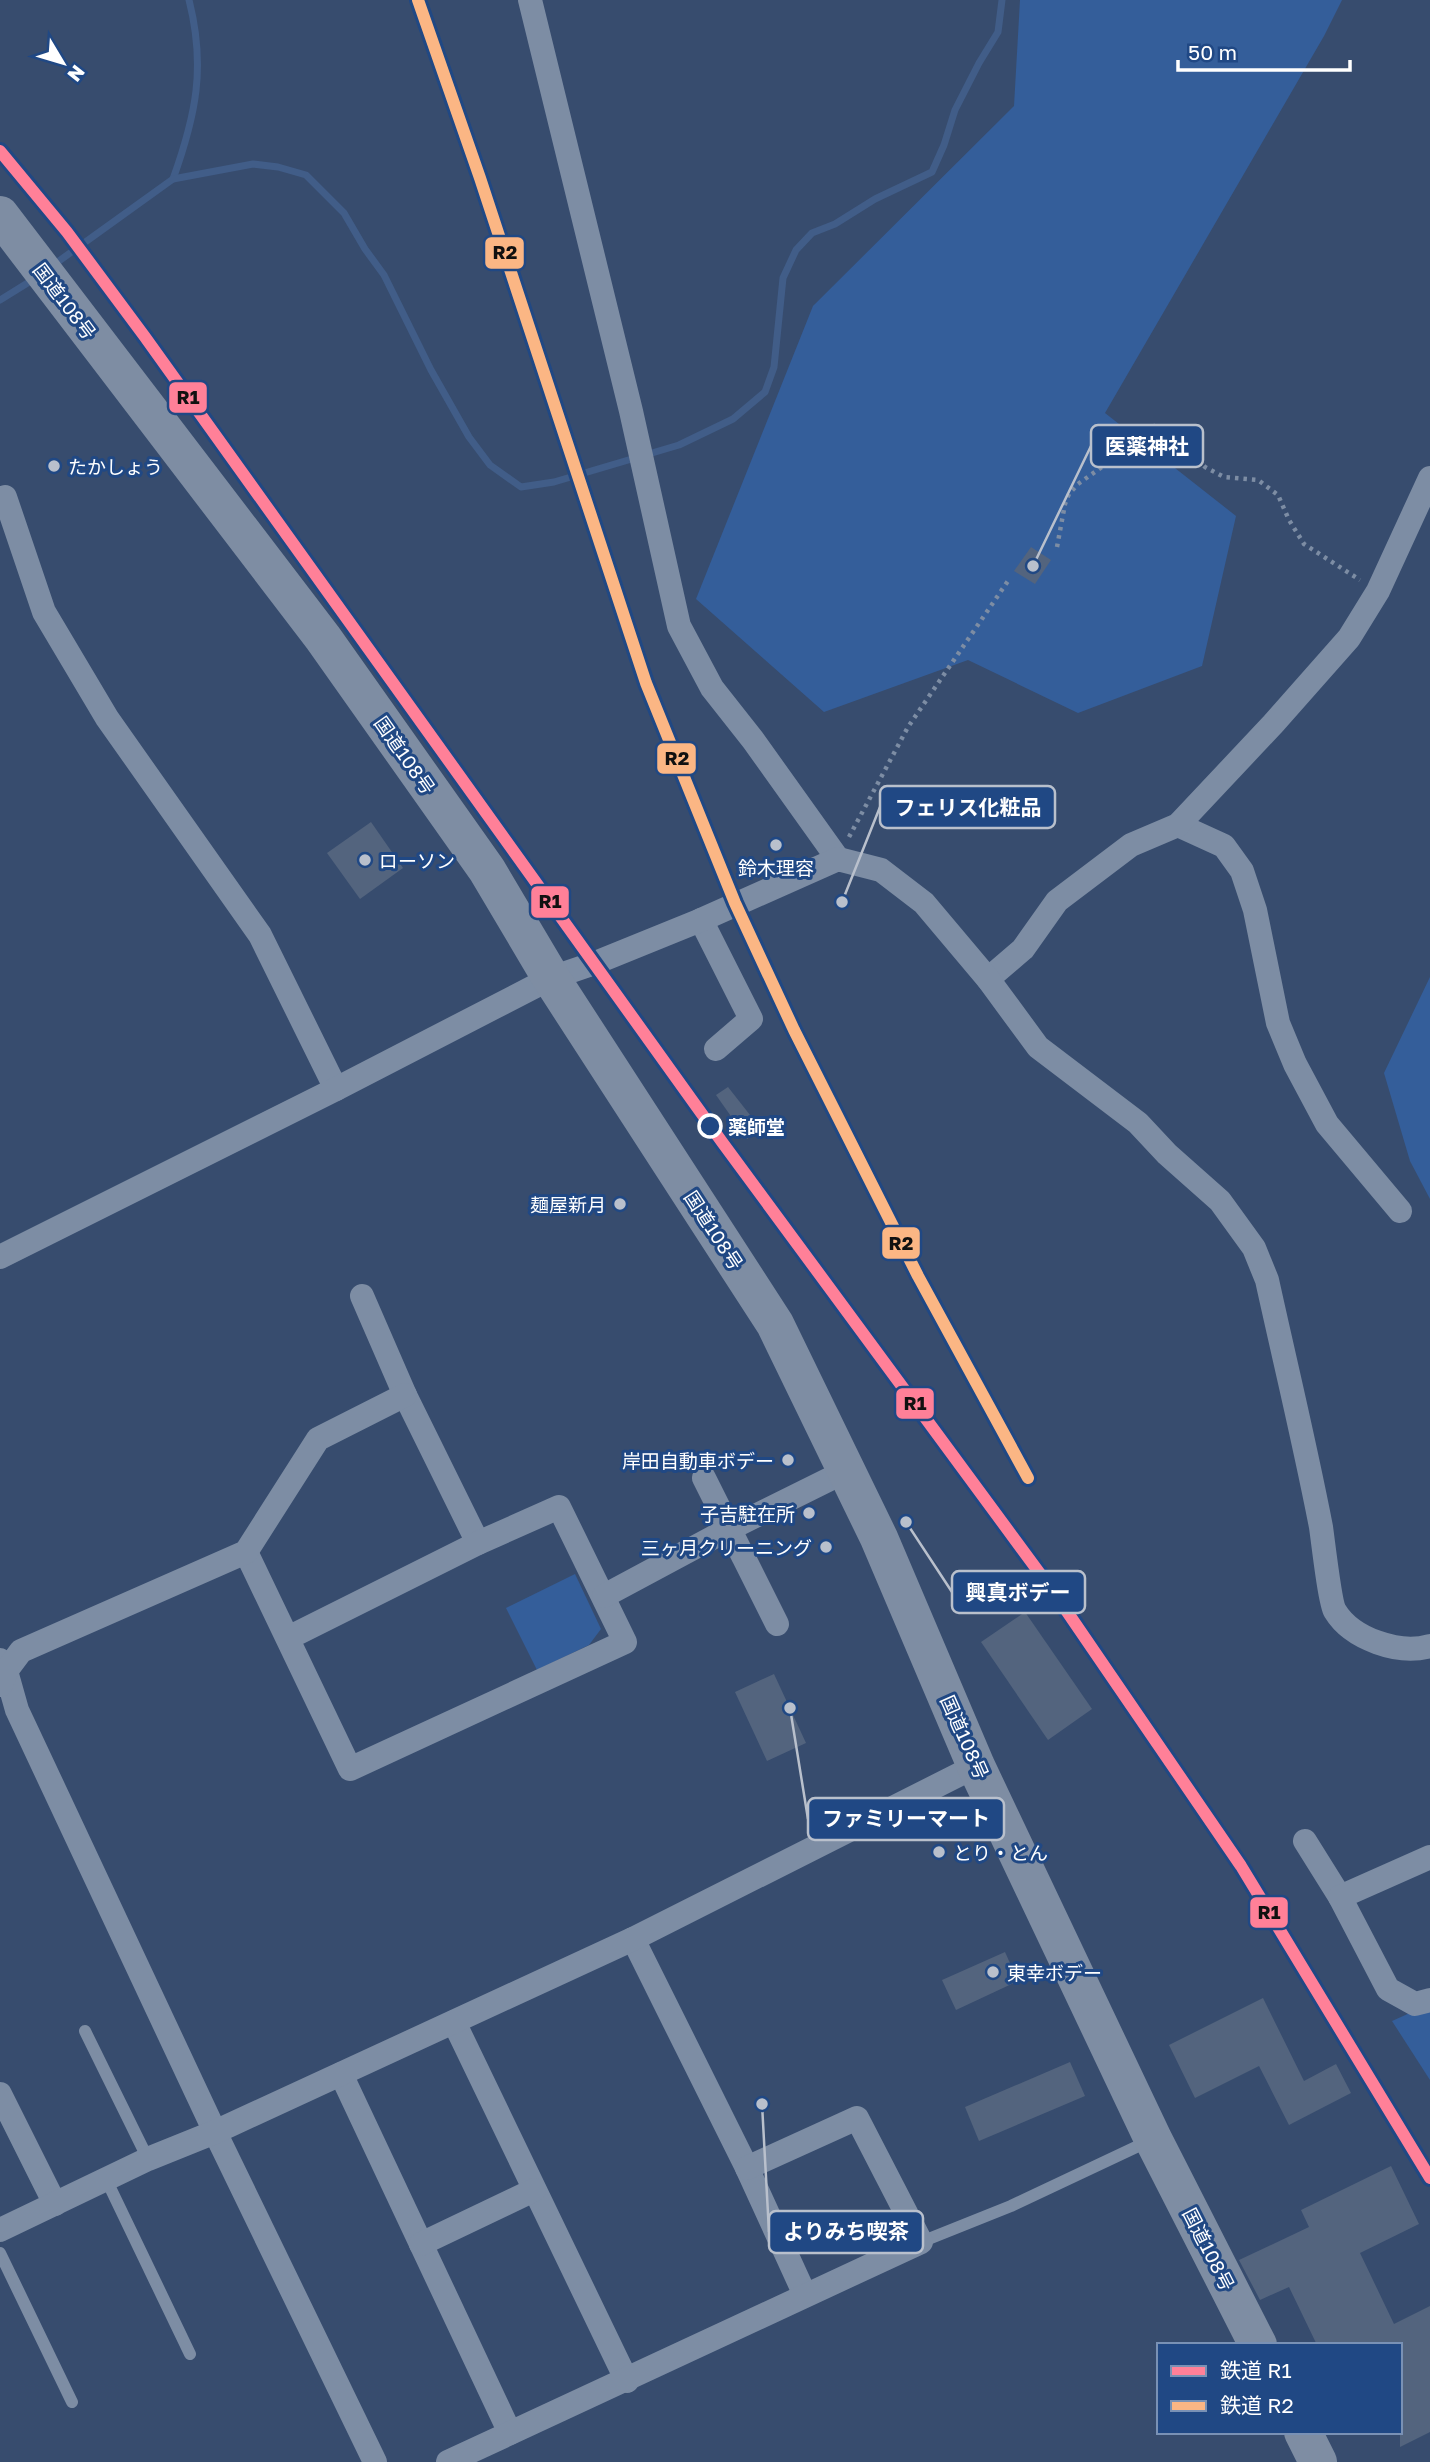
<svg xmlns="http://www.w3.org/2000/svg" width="1430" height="2462" font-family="'Golos Text','Noto Sans JP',sans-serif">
<rect width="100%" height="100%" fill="#374c6e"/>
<g fill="#345e9a">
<path d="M1020,0H1342L1324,36L1105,413L1236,516L1202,666L1078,713L968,660L824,712L696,599L813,306L1014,106Z"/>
<path d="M1430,977V1199L1410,1161L1384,1073Z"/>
<path d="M575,1574L601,1629L589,1645L537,1670L506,1608Z"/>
<path d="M1430,2004V2080L1392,2021Z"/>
</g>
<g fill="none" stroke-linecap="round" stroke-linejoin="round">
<g stroke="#415d88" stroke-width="7">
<path d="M173,179C196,115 206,67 189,0"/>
<path d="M52,266L173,179L253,164L278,167L306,175L344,213L365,249L384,275L431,370L469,437L490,465L521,487L554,482L679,445L733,419L765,392L774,367L783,278L796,250L812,233L835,224L875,199L932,172L944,145L955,110L979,63L998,32L1002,0"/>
<path d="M0,300L34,279"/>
</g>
</g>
<g fill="#53647e">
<path d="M1031,547L1051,560L1035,584L1014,571Z"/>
<path d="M371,822L403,868L360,899L327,853Z"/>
<path d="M728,1087L761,1129L747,1139L716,1095Z"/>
<path d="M1025,1612L1092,1709L1048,1740L981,1642Z"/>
<path d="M774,1674L806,1743L767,1761L735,1692Z"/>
<path d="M1005,1952L1018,1981L956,2010L942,1980Z"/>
<path d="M1263,1998L1304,2081L1336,2064L1351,2093L1289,2125L1259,2066L1195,2098L1169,2045Z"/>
<path d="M1070,2062L1085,2096L979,2141L965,2107Z"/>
<path d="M1391,2166L1419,2224L1360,2253L1394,2324L1430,2306V2432L1400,2447V2345H1317L1289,2287L1260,2300L1239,2260L1309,2227L1301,2210Z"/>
</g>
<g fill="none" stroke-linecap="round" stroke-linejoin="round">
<g stroke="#7d8da4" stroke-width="4.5" stroke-dasharray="3.5 5" stroke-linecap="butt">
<path d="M1057,547L1065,504L1069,494L1078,484L1120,454L1145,432L1154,426L1164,427L1205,467L1224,477L1258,480L1278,495L1289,520L1304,544L1360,580"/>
<path d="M849,837L908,727L1010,578"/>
</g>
<g stroke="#7d8da4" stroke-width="12">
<path d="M85,2031L148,2159"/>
<path d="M106,2179L190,2354"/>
<path d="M921,2242L1011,2206L1151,2140"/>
<path d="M0,2253L72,2402"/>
</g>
<g stroke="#7d8da4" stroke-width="24">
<path d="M530,0L631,411L679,626L712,688L753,740L838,859"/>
<path d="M5,497L44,612L107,718L260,935L336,1089"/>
<path d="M1178,825L1224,846L1242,871L1255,910L1278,1023L1295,1064L1327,1124L1400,1211"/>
<path d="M701,920L751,1019L716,1049"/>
<path d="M988,979L1023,949L1057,901L1131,845L1178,825L1273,724L1349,638L1378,591L1430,478"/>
<path d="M0,1257L336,1089L551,978L595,963L701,920L838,859L881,870L924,903L988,979L1038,1047L1138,1123L1167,1154L1220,1201L1254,1248L1267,1280C1285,1362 1305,1444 1321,1527C1323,1541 1330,1603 1335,1611C1352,1639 1399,1655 1430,1646"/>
<path d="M362,1296L405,1395L478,1543"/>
<path d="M704,1478L777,1624"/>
<path d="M246,1552L350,1769L625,1642L559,1507L478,1543L288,1638"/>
<path d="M604,1596L729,1529L846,1471"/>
<path d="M0,1660L6,1671L17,1710L215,2132L375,2462"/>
<path d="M1,1685L6,1671L21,1651L246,1552L318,1439L405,1395"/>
<path d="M1305,1841L1340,1897"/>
<path d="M1430,1857L1340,1897L1388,1989L1415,2004L1430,2000"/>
<path d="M633,1939L747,2168L805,2295"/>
<path d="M454,2022L627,2381"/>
<path d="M341,2074L510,2433"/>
<path d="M0,2094L55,2204"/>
<path d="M0,2230L148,2159L215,2132L633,1939L976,1766"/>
<path d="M421,2244L534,2190"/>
<path d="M448,2462L921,2242L857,2118L747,2168"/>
</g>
<g stroke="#7e8da3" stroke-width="38">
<path d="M0,215L323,638L487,870L551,978L775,1324L879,1538L976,1766L1153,2139L1258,2345"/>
<path d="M1303,2432L1318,2462"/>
</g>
<g stroke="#204884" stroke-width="18">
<path id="rail-1" d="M0,151L67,232L145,337L722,1142L1055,1594L1241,1866L1430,2178"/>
</g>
<g stroke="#204884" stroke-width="18">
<path id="rail-2" d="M418,0L480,178L646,683L735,903L794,1030L918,1276L1028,1478"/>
</g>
<use href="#rail-1" stroke="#ff8098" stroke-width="12"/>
<use href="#rail-2" stroke="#fbb684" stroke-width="12"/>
</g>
<g fill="#b9c0cc" stroke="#204884" stroke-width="2.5">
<circle cx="54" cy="466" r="7"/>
<circle cx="776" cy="845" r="7"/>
<circle cx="365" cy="860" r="7"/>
<circle cx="620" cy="1204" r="7"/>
<circle cx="788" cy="1460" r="7"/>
<circle cx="809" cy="1513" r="7"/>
<circle cx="826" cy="1547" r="7"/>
<circle cx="939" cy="1852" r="7"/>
<circle cx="993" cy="1972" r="7"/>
</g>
<circle fill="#204884" stroke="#fff" stroke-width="3.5" cx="710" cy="1126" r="11"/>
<g text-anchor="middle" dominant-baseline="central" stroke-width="6" stroke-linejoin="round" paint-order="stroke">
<g font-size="19" fill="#fff" stroke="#204884">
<text transform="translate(65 301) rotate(53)">国道108号</text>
<text transform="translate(405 755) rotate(55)">国道108号</text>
<text transform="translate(714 1230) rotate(57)">国道108号</text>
<text transform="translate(965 1737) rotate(66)">国道108号</text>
<text transform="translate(1209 2249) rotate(63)">国道108号</text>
</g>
<g font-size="19" fill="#fff" stroke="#204884" text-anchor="start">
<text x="68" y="466">たかしょう</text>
<text x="379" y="860">ローソン</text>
<text x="776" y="867" text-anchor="middle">鈴木理容</text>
<text x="606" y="1204" text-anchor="end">麺屋新月</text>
<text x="774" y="1460" text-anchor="end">岸田自動車ボデー</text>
<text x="795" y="1513" text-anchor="end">子吉駐在所</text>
<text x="812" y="1547" text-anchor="end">三ヶ月クリーニング</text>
<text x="953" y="1852">とり・とん</text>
<text x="1007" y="1972">東幸ボデー</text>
</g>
<g font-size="19" font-weight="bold" fill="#fff" stroke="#204884" text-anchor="start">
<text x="728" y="1126">薬師堂</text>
</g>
</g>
<path fill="none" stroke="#b9c0cc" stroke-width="2.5" d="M1033 566L1091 446M842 902L880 807M906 1522L952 1592M790 1708L808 1819M762 2104L769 2232"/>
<g fill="#b9c0cc" stroke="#204884" stroke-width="2.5">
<circle cx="1033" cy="566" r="7"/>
<circle cx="842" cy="902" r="7"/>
<circle cx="906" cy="1522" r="7"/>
<circle cx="790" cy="1708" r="7"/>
<circle cx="762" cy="2104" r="7"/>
</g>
<g fill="#204884" stroke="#b9c0cc" stroke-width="2.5">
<rect x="1091" y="425" width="112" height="42" rx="7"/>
<rect x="880" y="786" width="175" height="42" rx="7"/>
<rect x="952" y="1571" width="133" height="42" rx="7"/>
<rect x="808" y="1798" width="196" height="42" rx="7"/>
<rect x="769" y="2211" width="154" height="42" rx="7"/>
</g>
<g font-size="21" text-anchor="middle" font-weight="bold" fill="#fff">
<text x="1147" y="454">医薬神社</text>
<text x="968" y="815">フェリス化粧品</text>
<text x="1018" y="1600">興真ボデー</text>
<text x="906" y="1826">ファミリーマート</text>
<text x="846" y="2239">よりみち喫茶</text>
</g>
<g stroke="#204884" stroke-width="2.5">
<rect x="484" y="236" width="41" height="34" rx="7" fill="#fbb684"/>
<rect x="168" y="381" width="40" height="33" rx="7" fill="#ff8098"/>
<rect x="656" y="742" width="41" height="33" rx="7" fill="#fbb684"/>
<rect x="530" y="885" width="40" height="34" rx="7" fill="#ff8098"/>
<rect x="881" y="1226" width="40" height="34" rx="7" fill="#fbb684"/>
<rect x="895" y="1387" width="40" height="33" rx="7" fill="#ff8098"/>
<rect x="1249" y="1896" width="40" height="33" rx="7" fill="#ff8098"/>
</g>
<g font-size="19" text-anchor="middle" font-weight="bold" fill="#111">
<text x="505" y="259">R2</text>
<text x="188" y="404">R1</text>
<text x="677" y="765">R2</text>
<text x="550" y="908">R1</text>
<text x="901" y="1250">R2</text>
<text x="915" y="1410">R1</text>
<text x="1269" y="1919">R1</text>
</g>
<rect x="1157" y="2343" width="245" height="91" fill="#204884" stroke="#7991b5" stroke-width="2"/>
<rect x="1171" y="2366" width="35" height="10" fill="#ff8098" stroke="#7991b5" stroke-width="2"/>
<text x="1220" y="2378" font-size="21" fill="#ffffff">鉄道 R1</text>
<rect x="1171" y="2401" width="35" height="10" fill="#fbb684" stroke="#7991b5" stroke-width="2"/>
<text x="1220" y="2413" font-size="21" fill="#ffffff">鉄道 R2</text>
<g transform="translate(63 63) rotate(128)" stroke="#204884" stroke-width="5" paint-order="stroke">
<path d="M0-5L12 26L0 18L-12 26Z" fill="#ffffff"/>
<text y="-10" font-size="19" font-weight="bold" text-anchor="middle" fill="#ffffff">N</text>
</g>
<path d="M1178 60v10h172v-10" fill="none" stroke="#ffffff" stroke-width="3.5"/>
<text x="1188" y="60" font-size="21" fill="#ffffff" stroke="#204884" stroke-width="5" paint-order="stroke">50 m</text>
</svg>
